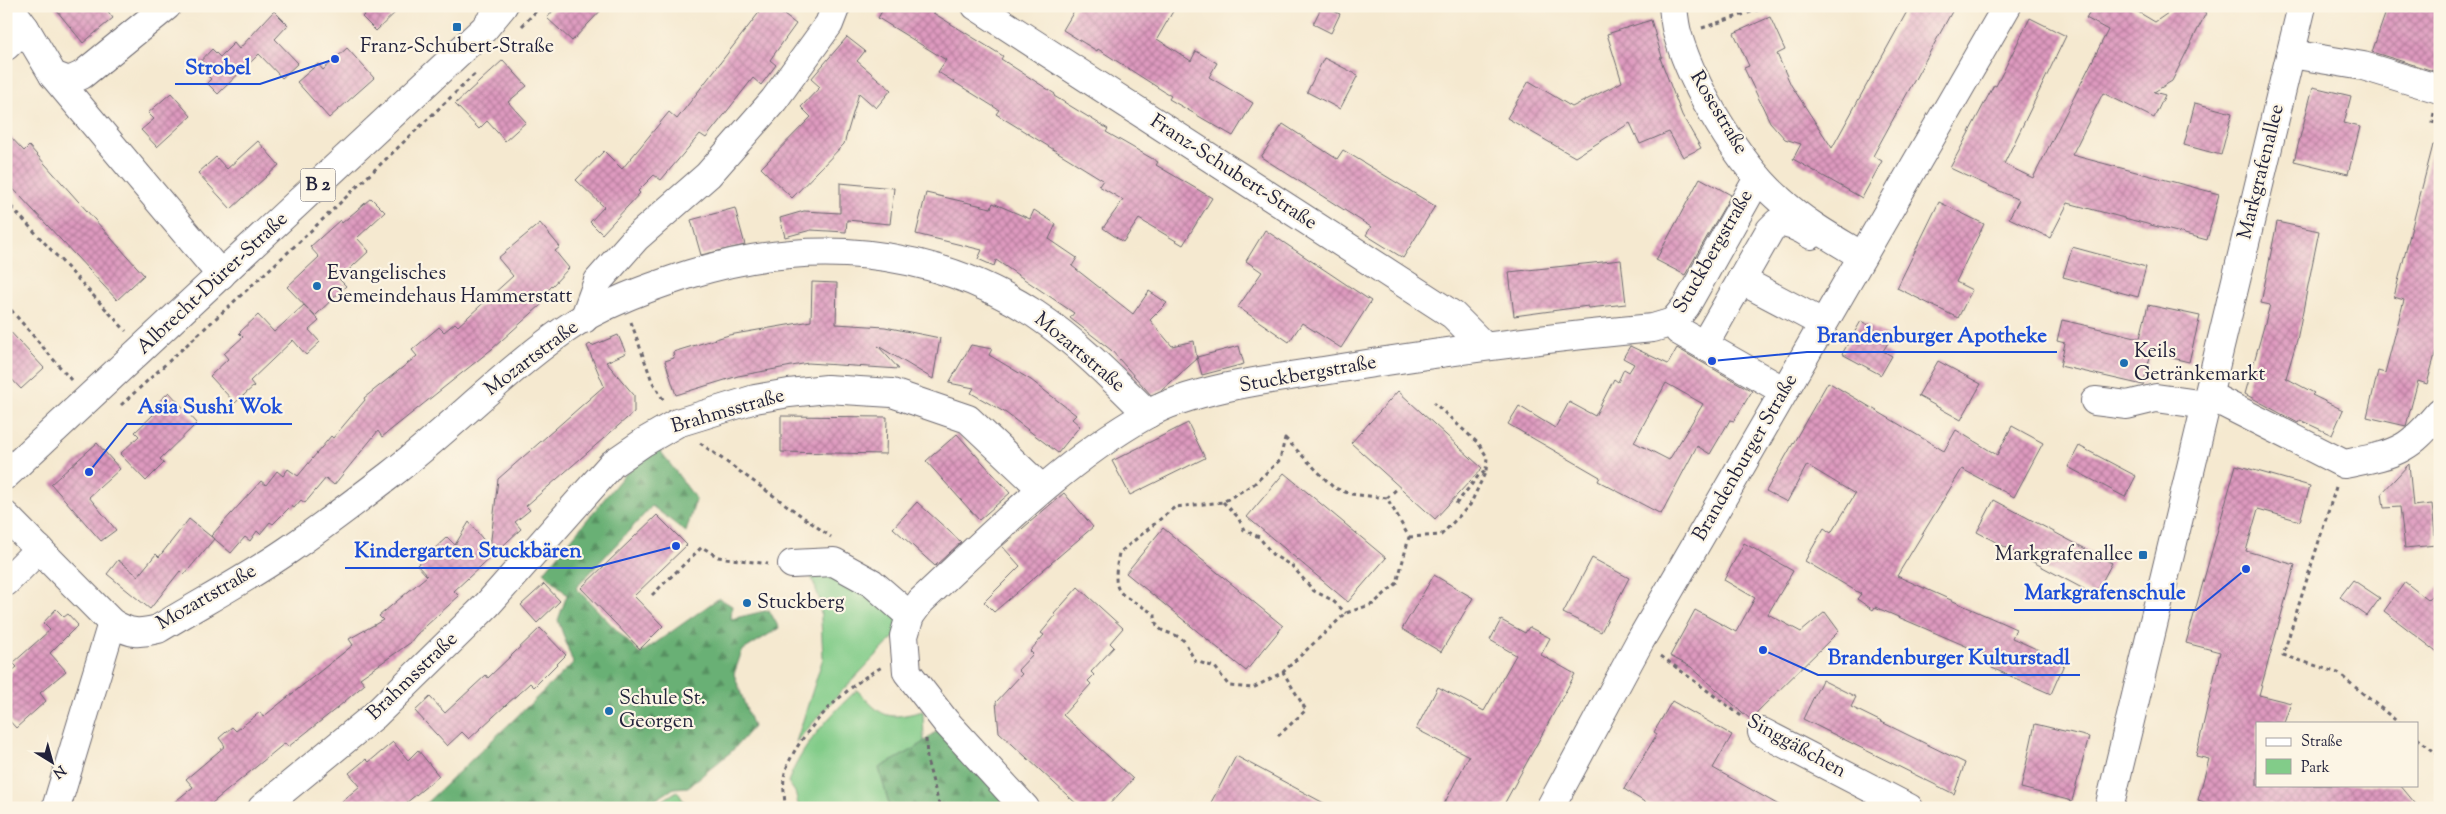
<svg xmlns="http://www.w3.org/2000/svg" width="2446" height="814" font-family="'Sorts Mill Goudy',serif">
<defs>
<pattern id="forest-firs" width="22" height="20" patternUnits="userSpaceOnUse" patternTransform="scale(1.25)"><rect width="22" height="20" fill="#69b075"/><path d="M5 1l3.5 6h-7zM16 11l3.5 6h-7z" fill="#568f61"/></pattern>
<pattern id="building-cross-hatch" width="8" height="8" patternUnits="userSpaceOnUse" patternTransform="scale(1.25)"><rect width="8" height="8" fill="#de9abf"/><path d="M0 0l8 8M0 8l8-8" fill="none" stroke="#b47d9c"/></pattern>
</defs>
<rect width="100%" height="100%" fill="#fcf5e5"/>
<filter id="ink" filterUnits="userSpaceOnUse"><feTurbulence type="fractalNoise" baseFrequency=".02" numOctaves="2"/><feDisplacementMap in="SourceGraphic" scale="10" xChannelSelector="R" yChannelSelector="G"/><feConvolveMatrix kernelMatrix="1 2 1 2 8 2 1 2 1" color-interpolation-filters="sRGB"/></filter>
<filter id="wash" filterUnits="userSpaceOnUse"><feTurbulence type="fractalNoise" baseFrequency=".0096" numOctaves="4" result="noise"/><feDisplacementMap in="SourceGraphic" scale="20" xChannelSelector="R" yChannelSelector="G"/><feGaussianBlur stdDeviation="1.12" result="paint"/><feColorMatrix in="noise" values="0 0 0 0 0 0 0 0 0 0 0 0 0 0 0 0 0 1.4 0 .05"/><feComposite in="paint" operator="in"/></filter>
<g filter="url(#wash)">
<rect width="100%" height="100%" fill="#f5e9d0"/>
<g fill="#82cc89" stroke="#527762">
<path d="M833,565L901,614L897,634L839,694L796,742L823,658L820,601L808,567Z"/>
<path d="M857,690C883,717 885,721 923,711L924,741L916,748L879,768L890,808H799L795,792L788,782C801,747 829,716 857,690Z"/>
<path d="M677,791L688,808H651Z"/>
</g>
<g fill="url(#forest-firs)" stroke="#466958">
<path d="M659,449L696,499L686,532L652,506L576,588L640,654L719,598L732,606L731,619L769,610L779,628L742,651L734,674L753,727L732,751L688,787L674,788L643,808H421L573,663L558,620L567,595L544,572L624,475Z"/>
<path d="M943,726L1017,808H890L879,768L916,748Z"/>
</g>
<g id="blocks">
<g fill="url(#building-cross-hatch)" fill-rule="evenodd">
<path d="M53,6H104L113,18L83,43Z"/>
<path d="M373,6H402L376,31L362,17Z"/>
<path d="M557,6H605L572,41L547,18Z"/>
<path d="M764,6H772L796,24L770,60L776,65L761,85L753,78L706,138L700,134L661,180L654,175L638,191L640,193L602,234L590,222L604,207L576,180L604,151L622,169L669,112L677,119Z"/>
<path d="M885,6H922L1003,56L1001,59L1055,94L1054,96L1108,129L1106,132L1158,162L1156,165L1212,198L1183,245L1139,219L1123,242L1103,228L1123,200L1099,186L1103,180L996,114L999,110L938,72L946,60L878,18Z"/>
<path d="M1077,6H1176L1157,39L1191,61L1196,51L1217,63L1209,77L1253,103L1233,136L1169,99L1171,96L1098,49L1097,51L1063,30Z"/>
<path d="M1322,6L1340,14L1331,33L1313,24Z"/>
<path d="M1910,6H1955L1873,156L1882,161L1862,198L1793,159L1801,144L1785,139L1770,122L1744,68L1749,66L1734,33L1770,17L1785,50L1777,54L1791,85L1832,148Z"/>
<path d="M2093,6H2128L2155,22L2178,6H2195L2206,13L2172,81L2154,92L2165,95L2154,118L2103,93L2072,155L2219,194L2207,240L2068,203L2050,238L2009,218L2019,200L1950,168L1994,85L1996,86L2030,18L2066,36L2004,164L2033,178L2108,30L2086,18Z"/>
<path d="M2388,6H2440V73L2372,52Z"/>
<path d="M274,11L288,25L275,39L298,63L282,78L259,54L218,94L207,83L211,79L197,65L212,49L220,57L234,43L239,49Z"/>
<path d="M1651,20L1662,57L1660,58L1682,115L1701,148L1683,157L1669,132L1640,144L1630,123L1575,157L1507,118L1529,81L1572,107L1622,82L1607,34Z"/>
<path d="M847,37L865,51L857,61L891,90L876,108L859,93L844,144L792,198L761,168L811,117L801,107L820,87L811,79Z"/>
<path d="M347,48L374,78L329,118L297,82L318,64L323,70Z"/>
<path d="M1324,58L1358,75L1340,109L1307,92Z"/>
<path d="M503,60L527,86L508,102L526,122L505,141L487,121L479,129L455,104Z"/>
<path d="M2313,87L2351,96L2344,123L2360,127L2348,174L2294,161Z"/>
<path d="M171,93L191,116L157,147L141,130L154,119L148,113Z"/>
<path d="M2195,103L2232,113L2221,155L2184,145Z"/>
<path d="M1283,124L1337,159L1343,150L1435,206L1403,258L1366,235L1371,227L1261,157Z"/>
<path d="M6,132L24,151L29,146L144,275L117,300L6,181Z"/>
<path d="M258,141L279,165L231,209L198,173L216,157L227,169Z"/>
<path d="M2433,145H2440V290L2435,308L2440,309V336L2427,384L2418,381L2406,426L2367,417L2378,371L2385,373L2404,300L2394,297Z"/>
<path d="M1700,178L1731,195L1685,275L1656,260Z"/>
<path d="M840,183L894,188L890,224L847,220L846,232L811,230L785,237L780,218L804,211L840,213Z"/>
<path d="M926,193L991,208L993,203L1030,219L1034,210L1056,224L1049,239L1077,258L1072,266L1133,314L1149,291L1167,303L1150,320L1172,346L1194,341L1197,359L1162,390L1151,395L1111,350L1070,318L1074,313L996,260L994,266L978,259L982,250L916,234Z"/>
<path d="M371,198L385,212L357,238L369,251L339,279L346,286L315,316L287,287L319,257L310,247L340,220L342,223Z"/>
<path d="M1939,202L1984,224L1956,282L1972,290L1958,318L1897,288Z"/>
<path d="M735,208L745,245L701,255L691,220Z"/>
<path d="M2277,222L2319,231L2297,340L2286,378L2314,393L2312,395L2343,410L2332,435L2300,420L2298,423L2245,394L2270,305L2261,303Z"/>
<path d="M540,223L560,247L555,251L569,268L535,304L540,302L541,305L492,349L382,437L378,431L334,485L326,478L305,503L301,500L294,508L291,506L273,524L270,522L260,534L257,531L250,541L245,537L231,553L211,536L261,481L266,485L277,471L283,476L288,469L298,476L331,436L333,438L365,400L364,398L417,356L412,350L439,327L444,332L455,323L458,326L513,276L498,258Z"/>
<path d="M1265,230L1371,301L1341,348L1302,323L1289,342L1238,307L1262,272L1246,261Z"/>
<path d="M2072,247L2146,267L2138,297L2063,277Z"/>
<path d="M1621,260L1626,304L1589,308L1588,306L1514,316L1509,272Z"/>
<path d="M812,282L837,283L836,324L885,327L940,338L933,379L878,346L899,369L808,363L738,376L676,395L665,361L674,358L673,352L729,335L811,321Z"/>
<path d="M304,305L319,321L309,330L320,342L306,355L293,340L250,381L254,386L235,403L210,376L228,359L224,354L243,337L239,333L258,315L274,332Z"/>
<path d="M2148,305L2200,316L2189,362L2151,353L2143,385L2060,366L2065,343L2057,341L2062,320L2140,338Z"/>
<path d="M1861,321L1891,338L1883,351L1892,356L1881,375L1842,354Z"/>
<path d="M6,327L44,368L21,389L6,373Z"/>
<path d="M618,335L626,353L606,362L634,395V412L526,506L530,510L515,522L521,529L454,591L459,596L416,635L410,643L360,678L365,684L337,708L288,747L285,743L206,808H167L193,787L186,779L225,746L219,738L232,727L236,731L260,712L263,717L353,645L349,639L383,620L379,616L427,576L417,565L447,537L455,545L469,522L490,548L498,479L604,386L587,346L590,344L592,346Z"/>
<path d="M971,345L992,349L989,355L1031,380L1076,415L1072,419L1080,426L1058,453L1006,413L971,393L974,388L949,383Z"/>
<path d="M1239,346L1244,364L1202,375L1197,357Z"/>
<path d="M1630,346L1668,364L1677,348L1752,391L1734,421L1730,420L1710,454L1697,446L1661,514L1598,481L1600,477L1508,424L1519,406L1555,428L1569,402L1595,416L1614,379L1618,382L1624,369L1629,372L1634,364L1623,358ZM1666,383L1703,404L1669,460L1634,442Z"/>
<path d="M1938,361L1981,384L1961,420L1918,396Z"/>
<path d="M1828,382L1944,451L1956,430L1997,455L2012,426L2043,443L2014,497L1962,469L1897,576L2016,629L2012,638L2065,662L2051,694L1992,668L1996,659L1875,607L1873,610L1857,599L1861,594L1805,561L1824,528L1831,533L1855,494L1807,465L1787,502L1766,491Z"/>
<path d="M1398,391L1482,468L1435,519L1351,443Z"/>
<path d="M169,392L197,423L160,459L164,463L146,481L120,454L139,436L135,432L153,415L150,410Z"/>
<path d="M781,416L887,417L886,454L781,452Z"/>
<path d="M1188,423L1205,458L1130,495L1112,461Z"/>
<path d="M957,434L1010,493L979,520L926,461Z"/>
<path d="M97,443L120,469L89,497L116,530L101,541L51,484Z"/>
<path d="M2079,446L2136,476L2125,497L2068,467Z"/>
<path d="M2409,464L2413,506L2432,504L2436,545L2405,548L2400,507L2384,508L2382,493Z"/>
<path d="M2236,465L2310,486L2300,521L2258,509L2246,551L2295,565L2259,695L2291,703L2284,723H2257V785H2400L2419,808H2224L2198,800L2209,759L2196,756L2220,652L2186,643Z"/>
<path d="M1284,473L1386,558L1348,602L1247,517Z"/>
<path d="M1064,493L1093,527L994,612L984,602L1020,566L1002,546Z"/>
<path d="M1994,500L2112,563L2095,595L1977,532Z"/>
<path d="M917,502L961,542L935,566L893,528Z"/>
<path d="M657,515L687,545L634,596L663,626L640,649L581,588Z"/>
<path d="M189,519L214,539L184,575L180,571L150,609L107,574L118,560L138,576L156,554L159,557Z"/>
<path d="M1163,528L1283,626L1246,671L1126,573Z"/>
<path d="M1744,543L1793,571L1768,614L1801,632L1825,612L1839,631L1750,719L1691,667L1670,656L1695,610L1736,632L1755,598L1724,580Z"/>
<path d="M1592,558L1629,578L1601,632L1563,613Z"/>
<path d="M1434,575L1473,598L1441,652L1402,629Z"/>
<path d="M2353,580L2380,598L2367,616L2340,597Z"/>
<path d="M2405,582L2428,600L2440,585V654L2384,611Z"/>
<path d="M544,584L560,601L537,623L521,605Z"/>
<path d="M1078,587L1123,628L1110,643L1114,647L1091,672L1094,675L1088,681L1091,684L1063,715L1133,779L1106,808H1081L999,732L996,702L1022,674L1018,670L1033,654L1030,651L1044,635L1041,633L1056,615L1054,614Z"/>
<path d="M56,609L64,617L68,614L78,625L50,653L66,671L40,693L46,701L16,728L6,717V676L17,667L13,663L50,630L43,623Z"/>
<path d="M1501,620L1525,633L1529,627L1550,638L1541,655L1575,674L1502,808H1442L1469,756L1416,729L1438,687L1484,711L1516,655L1490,640Z"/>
<path d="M540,628L566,655L534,687L530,683L469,739L462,732L447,746L415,711L430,697L445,713L486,675L488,678Z"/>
<path d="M1822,680L1856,697L1851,707L1965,763L1954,794L1803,719Z"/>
<path d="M1672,701L1732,735L1713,768L1784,808H1654L1624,789L1657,734L1654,732Z"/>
<path d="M2035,724L2089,737L2072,801L2021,788Z"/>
<path d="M393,742L408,760L418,750L439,776L400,808H334L360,786L349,773L366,759L369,762Z"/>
<path d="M1236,756L1333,808H1208Z"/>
</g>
</g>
</g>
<g filter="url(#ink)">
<use href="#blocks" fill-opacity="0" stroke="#6c686f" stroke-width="1"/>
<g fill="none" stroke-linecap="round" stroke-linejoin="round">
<g stroke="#6c686f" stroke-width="30">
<g id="minor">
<path d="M9,6L25,28L53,75L69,81L82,75L167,6"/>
<path d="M976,6L1453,315L1484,346"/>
<path d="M1673,6C1674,16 1675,27 1678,36C1694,89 1739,164 1780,200C1805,223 1834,239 1862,256"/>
<path d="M6,46L25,28"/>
<path d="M2291,54L2363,66L2439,89"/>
<path d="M53,75L221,275"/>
<path d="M1741,280L1811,317"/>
<path d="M584,319L598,281L636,238L708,175L774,100L829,24L836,6"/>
<path d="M1679,331L1772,384"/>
<path d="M1704,345L1770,230L1777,223C1790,223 1801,228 1811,235"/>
<path d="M2208,395L2344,464C2363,460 2386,457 2403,447C2418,439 2429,424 2440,412"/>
<path d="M2095,401L2127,405L2156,398L2206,405"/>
<path d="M6,516L112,623C131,634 138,634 158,629C201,603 246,579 287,551C322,527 356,501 390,475C449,430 502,374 563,331C601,304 647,288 690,274C808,237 930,246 1035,314C1077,342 1112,378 1148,414"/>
<path d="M792,564L834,562L872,583L910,616"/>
<path d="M6,582L39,549"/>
<path d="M1762,732L1909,808"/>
<path d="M56,808L112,623"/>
<path d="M262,808L374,716L487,605L612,464L644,442L677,423L755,399L789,393L827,389L892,393L968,419L1042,489"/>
<path d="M1025,808L946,722L907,672L904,636L910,616L921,601C992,535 1061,463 1146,415C1191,389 1270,379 1323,371C1432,353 1542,338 1653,328L1673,322L1686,306L1758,178"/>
<path d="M1550,808L1640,641L2007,6"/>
<path d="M2109,808L2302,6"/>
</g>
</g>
<g stroke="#6c686f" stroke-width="30">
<path id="major" d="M6,475L484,29L503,6"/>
</g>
<g stroke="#6c686f" stroke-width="3" stroke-dasharray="4 4" stroke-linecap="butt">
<path d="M522,26L541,6"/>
<path d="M1702,28L1769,6"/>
<path d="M2434,113L2432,122L2440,124"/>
<path d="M6,201L126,331"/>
<path d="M6,304L71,380"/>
<path d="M631,322L652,381L664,401"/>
<path d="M121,405L297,244L476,73"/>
<path d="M1285,438L1333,487L1350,494L1387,498L1409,537L1397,583L1373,604L1346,613L1283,672L1253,688L1229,686L1215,667L1195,661C1191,655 1187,643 1183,640C1170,629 1155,636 1155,615C1121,591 1110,600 1119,553L1175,507L1223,502L1254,484L1280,460Z"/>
<path d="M700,443L831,537"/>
<path d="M2336,487L2283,655L2338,673L2399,723"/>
<path d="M1387,498L1399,487"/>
<path d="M1223,502L1238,517L1244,530L1259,537L1273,555L1292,566L1314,591L1332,600L1346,613"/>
<path d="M1456,504L1479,475L1486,471"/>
<path d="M1409,537L1441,535L1470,505L1486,471L1487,457L1479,444L1434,403"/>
<path d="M652,595L702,547L718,557L768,564"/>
<path d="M1661,656L1744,718"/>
<path d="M1278,736L1306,710L1283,672"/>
<path d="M2417,738L2440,756"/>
<path d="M926,739L927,760L940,808"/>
<path d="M785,808C785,797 782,783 785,773C795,736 847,685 882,667"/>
</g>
<use href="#minor" stroke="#fff" stroke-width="28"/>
<use href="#major" stroke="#fff" stroke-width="28"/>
</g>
</g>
<g fill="#1f6fb2" stroke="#fcf5e5" stroke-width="2">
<rect x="452" y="22" width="10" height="10" rx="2.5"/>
<circle cx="317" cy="286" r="5"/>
<circle cx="2124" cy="363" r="5"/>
<rect x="2138" y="550" width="10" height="10" rx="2.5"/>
<circle cx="747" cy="603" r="5"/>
<circle cx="609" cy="711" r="5"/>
</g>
<g text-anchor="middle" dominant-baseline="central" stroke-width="4.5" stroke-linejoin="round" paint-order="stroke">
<rect fill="#fcf5e5" stroke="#63616e" stroke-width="1" x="300.5" y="168.5" width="35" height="33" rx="4"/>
<g font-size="19" font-weight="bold" fill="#22223b">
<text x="318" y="185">B 2</text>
</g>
<g font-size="20" fill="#22223b" stroke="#fcf5e5" text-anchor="start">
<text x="457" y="47" text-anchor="middle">Franz-Schubert-Straße</text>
<text x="327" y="274">Evangelisches<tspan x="327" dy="23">Gemeindehaus Hammerstatt</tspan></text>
<text x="2134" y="352">Keils<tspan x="2134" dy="23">Getränkemarkt</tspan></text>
<text x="2133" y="555" text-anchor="end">Markgrafenallee</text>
<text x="757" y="603">Stuckberg</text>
<text x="619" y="699">Schule St.<tspan x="619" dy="23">Georgen</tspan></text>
</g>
<g font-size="20" fill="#22223b" stroke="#fcf5e5">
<text transform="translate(1718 113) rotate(59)">Rosestraße</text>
<text transform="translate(2262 172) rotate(-76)">Markgrafenallee</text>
<text transform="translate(1233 173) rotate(33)">Franz-Schubert-Straße</text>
<text transform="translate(1714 252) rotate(-60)">Stuckbergstraße</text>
<text transform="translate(213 284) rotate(-43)">Albrecht-Dürer-Straße</text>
<text transform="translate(1079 353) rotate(40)">Mozartstraße</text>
<text transform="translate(532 359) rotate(-37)">Mozartstraße</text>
<text transform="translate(1308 375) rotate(-10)">Stuckbergstraße</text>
<text transform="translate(728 412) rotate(-16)">Brahmsstraße</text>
<text transform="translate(1746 458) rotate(-60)">Brandenburger Straße</text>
<text transform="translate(207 598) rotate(-30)">Mozartstraße</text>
<text transform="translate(413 677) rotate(-44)">Brahmsstraße</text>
<text transform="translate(1796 747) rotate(29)">Singgäßchen</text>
</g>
</g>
<path fill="none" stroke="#1d4ed8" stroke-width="2" d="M335 59L260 84H175M1712 361L1807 352H2057M89 472L127 424H292M676 546L592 568H345M2246 569L2196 610H2014M1763 650L1818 675H2080"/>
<g fill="#1d4ed8" stroke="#fcf5e5" stroke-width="2">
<circle cx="335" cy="59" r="5"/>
<circle cx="1712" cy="361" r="5"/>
<circle cx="89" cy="472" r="5"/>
<circle cx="676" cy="546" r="5"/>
<circle cx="2246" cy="569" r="5"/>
<circle cx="1763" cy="650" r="5"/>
</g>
<g font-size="21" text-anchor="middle" font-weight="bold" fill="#1d4ed8" stroke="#fcf5e5" stroke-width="4.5" stroke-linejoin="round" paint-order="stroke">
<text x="218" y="74">Strobel</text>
<text x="1932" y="342">Brandenburger Apotheke</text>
<text x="210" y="413">Asia Sushi Wok</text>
<text x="468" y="557">Kindergarten Stuckbären</text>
<text x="2105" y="599">Markgrafenschule</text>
<text x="1949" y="664">Brandenburger Kulturstadl</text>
</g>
<rect width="2446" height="814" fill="none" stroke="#fcf5e5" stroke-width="25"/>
<rect x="2256" y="722" width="162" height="65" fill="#fcf5e5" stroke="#a5a1a1"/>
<rect x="2266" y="738" width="25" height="8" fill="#ffffff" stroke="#a5a1a1"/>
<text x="2301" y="746" font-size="15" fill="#22223b">Straße</text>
<rect x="2266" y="759" width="25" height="15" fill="#82cc89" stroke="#a5a1a1"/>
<text x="2301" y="772" font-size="15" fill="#22223b">Park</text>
<g transform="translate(52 762) rotate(143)" stroke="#fcf5e5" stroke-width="4" paint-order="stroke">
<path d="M0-4L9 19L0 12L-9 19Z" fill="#22223b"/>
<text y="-8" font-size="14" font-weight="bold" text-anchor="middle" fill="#22223b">N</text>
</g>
</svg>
